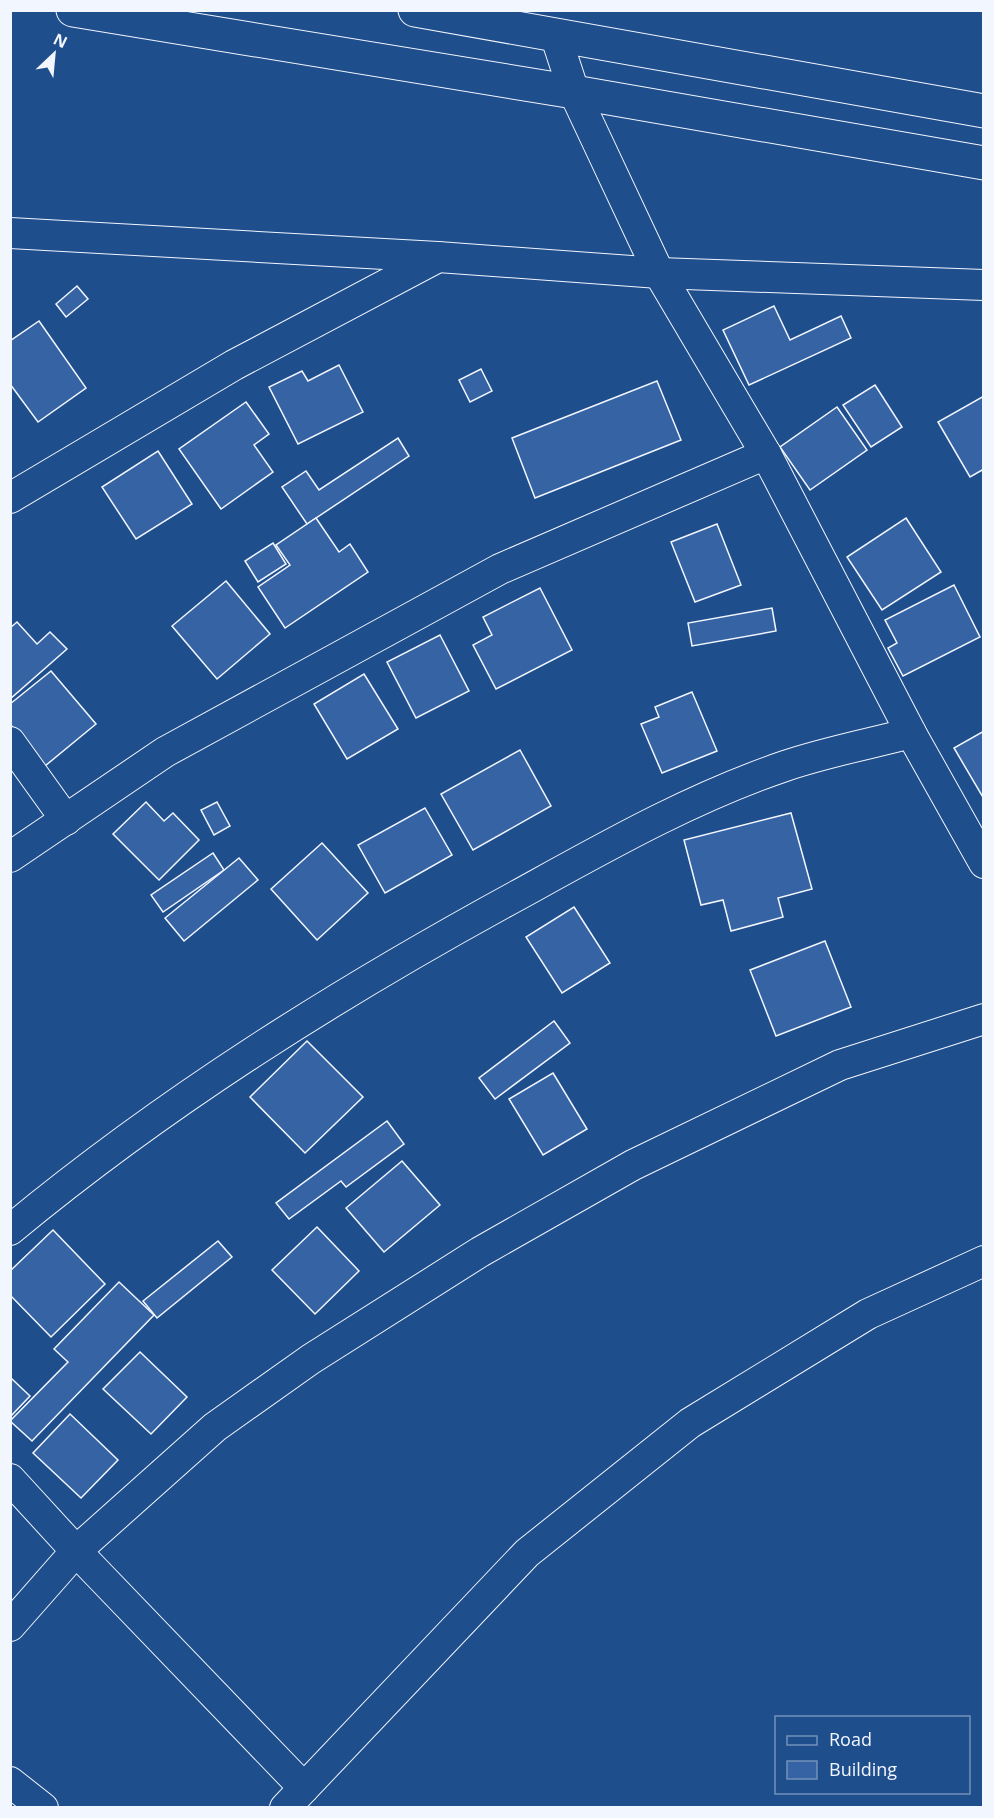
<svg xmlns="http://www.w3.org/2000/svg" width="994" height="1818" font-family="'Open Sans',sans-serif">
<rect width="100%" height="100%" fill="#1f4e8c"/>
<g fill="#3563a3" stroke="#f2f6ff" stroke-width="1.5">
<path d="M77,286L88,299L66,317L56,304Z"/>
<path d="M774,306L790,340L841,316L851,338L749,385L723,330Z"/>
<path d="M39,321L86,388L38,422L10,384V341Z"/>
<path d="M339,365L363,412L298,444L269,387L302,371L308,381Z"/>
<path d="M481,369L492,391L470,402L459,380Z"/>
<path d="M657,381L681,440L535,498L512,438Z"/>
<path d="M875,385L902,427L871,447L843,405Z"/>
<path d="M984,396V469L970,477L938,422Z"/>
<path d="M246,402L269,434L254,445L273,472L221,509L179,449Z"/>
<path d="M837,407L867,450L810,490L780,447Z"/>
<path d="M398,438L409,456L307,524L282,487L306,471L319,490Z"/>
<path d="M158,451L192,504L136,539L102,487Z"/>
<path d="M316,518L339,552L350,544L368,572L285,628L258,587L290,565L276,545Z"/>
<path d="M906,518L941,572L882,610L847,557Z"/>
<path d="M717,524L741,585L695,602L671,542Z"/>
<path d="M273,543L286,564L258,582L245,561Z"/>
<path d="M226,581L270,634L217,679L172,626Z"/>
<path d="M954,585L980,637L903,676L888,648L897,643L885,620Z"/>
<path d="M540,588L572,650L496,689L473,645L492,635L483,617Z"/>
<path d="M772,608L776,631L692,646L688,623Z"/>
<path d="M17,622L37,644L50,632L67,649L10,699V628Z"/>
<path d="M440,635L469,691L416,718L387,662Z"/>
<path d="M51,671L96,724L45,766L10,724V704Z"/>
<path d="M364,674L398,729L347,759L314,704Z"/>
<path d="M692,692L717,751L662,773L641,724L659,717L655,707Z"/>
<path d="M984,731V799L954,748Z"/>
<path d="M520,750L551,806L473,850L441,794Z"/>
<path d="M146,802L164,821L173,813L199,840L159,880L113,834Z"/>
<path d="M217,802L230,826L214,835L201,810Z"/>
<path d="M425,808L452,855L385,893L358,845Z"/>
<path d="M791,813L812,889L778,898L783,917L731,931L723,900L701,905L684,840Z"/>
<path d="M322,843L368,893L317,940L271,889Z"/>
<path d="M213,853L224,870L163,912L151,895Z"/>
<path d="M239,858L258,880L184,941L165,918Z"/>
<path d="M574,907L610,963L562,993L526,937Z"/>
<path d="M825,941L851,1007L776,1036L750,970Z"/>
<path d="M554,1021L570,1043L495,1099L479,1078Z"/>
<path d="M307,1041L363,1097L305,1153L250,1097Z"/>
<path d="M553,1073L587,1129L543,1155L509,1099Z"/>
<path d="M387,1121L404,1144L346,1187L341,1181L289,1219L276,1203Z"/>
<path d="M402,1161L440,1205L384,1252L346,1208Z"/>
<path d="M317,1227L359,1271L315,1314L272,1270Z"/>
<path d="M53,1230L105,1284L51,1337L10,1295V1271Z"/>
<path d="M218,1241L232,1257L157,1318L143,1301Z"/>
<path d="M119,1282L154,1315L32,1441L10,1421L68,1362L54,1349Z"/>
<path d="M140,1352L187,1397L151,1434L103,1389Z"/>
<path d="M12,1379L30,1396L10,1417V1381Z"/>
<path d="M70,1414L118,1460L81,1498L33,1453Z"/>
</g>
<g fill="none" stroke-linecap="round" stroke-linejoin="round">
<g stroke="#f2f6ff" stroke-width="32">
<g id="minor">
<path d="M555,34L574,92L659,273L766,454L911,733L984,863"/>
<path d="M10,233L438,257L659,273L984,285"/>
<path d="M10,498L234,365L438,257"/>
<path d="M10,742L66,820"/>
<path d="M10,857L165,752L500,569L766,454"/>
<path d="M10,1230C167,1100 340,992 518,895C605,847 691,798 785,766C826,752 869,744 911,733"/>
<path d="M10,1479L76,1551L304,1788"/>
<path d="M10,1626L76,1551L215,1427L311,1359L480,1252L633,1165L840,1065L984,1019"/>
<path d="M10,1782L43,1808"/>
<path d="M285,1808L527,1553L690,1423L868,1314L984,1261"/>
</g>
</g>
<g stroke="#f2f6ff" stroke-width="35">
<g id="secondary">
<path d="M73,10L574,92L984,163"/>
<path d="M415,10L984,111"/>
</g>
</g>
<use href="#minor" stroke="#1f4e8c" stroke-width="30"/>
<use href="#secondary" stroke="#1f4e8c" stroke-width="33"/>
</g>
<rect width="994" height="1818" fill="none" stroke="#f2f6ff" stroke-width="24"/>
<rect x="775" y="1716" width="195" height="78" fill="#1f4e8c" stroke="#7391ba" stroke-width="1.5"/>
<rect x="787" y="1736" width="30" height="9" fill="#1f4e8c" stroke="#7391ba" stroke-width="1.5"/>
<text x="829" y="1746" font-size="18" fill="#f2f6ff">Road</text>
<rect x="787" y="1761" width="30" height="18" fill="#3563a3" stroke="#7391ba" stroke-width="1.5"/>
<text x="829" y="1776" font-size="18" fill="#f2f6ff">Building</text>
<g transform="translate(54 54) rotate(26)" stroke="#1f4e8c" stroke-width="4.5" paint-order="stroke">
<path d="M0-4.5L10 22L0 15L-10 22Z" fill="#f2f6ff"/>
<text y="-9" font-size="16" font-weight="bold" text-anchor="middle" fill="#f2f6ff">N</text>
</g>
</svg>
